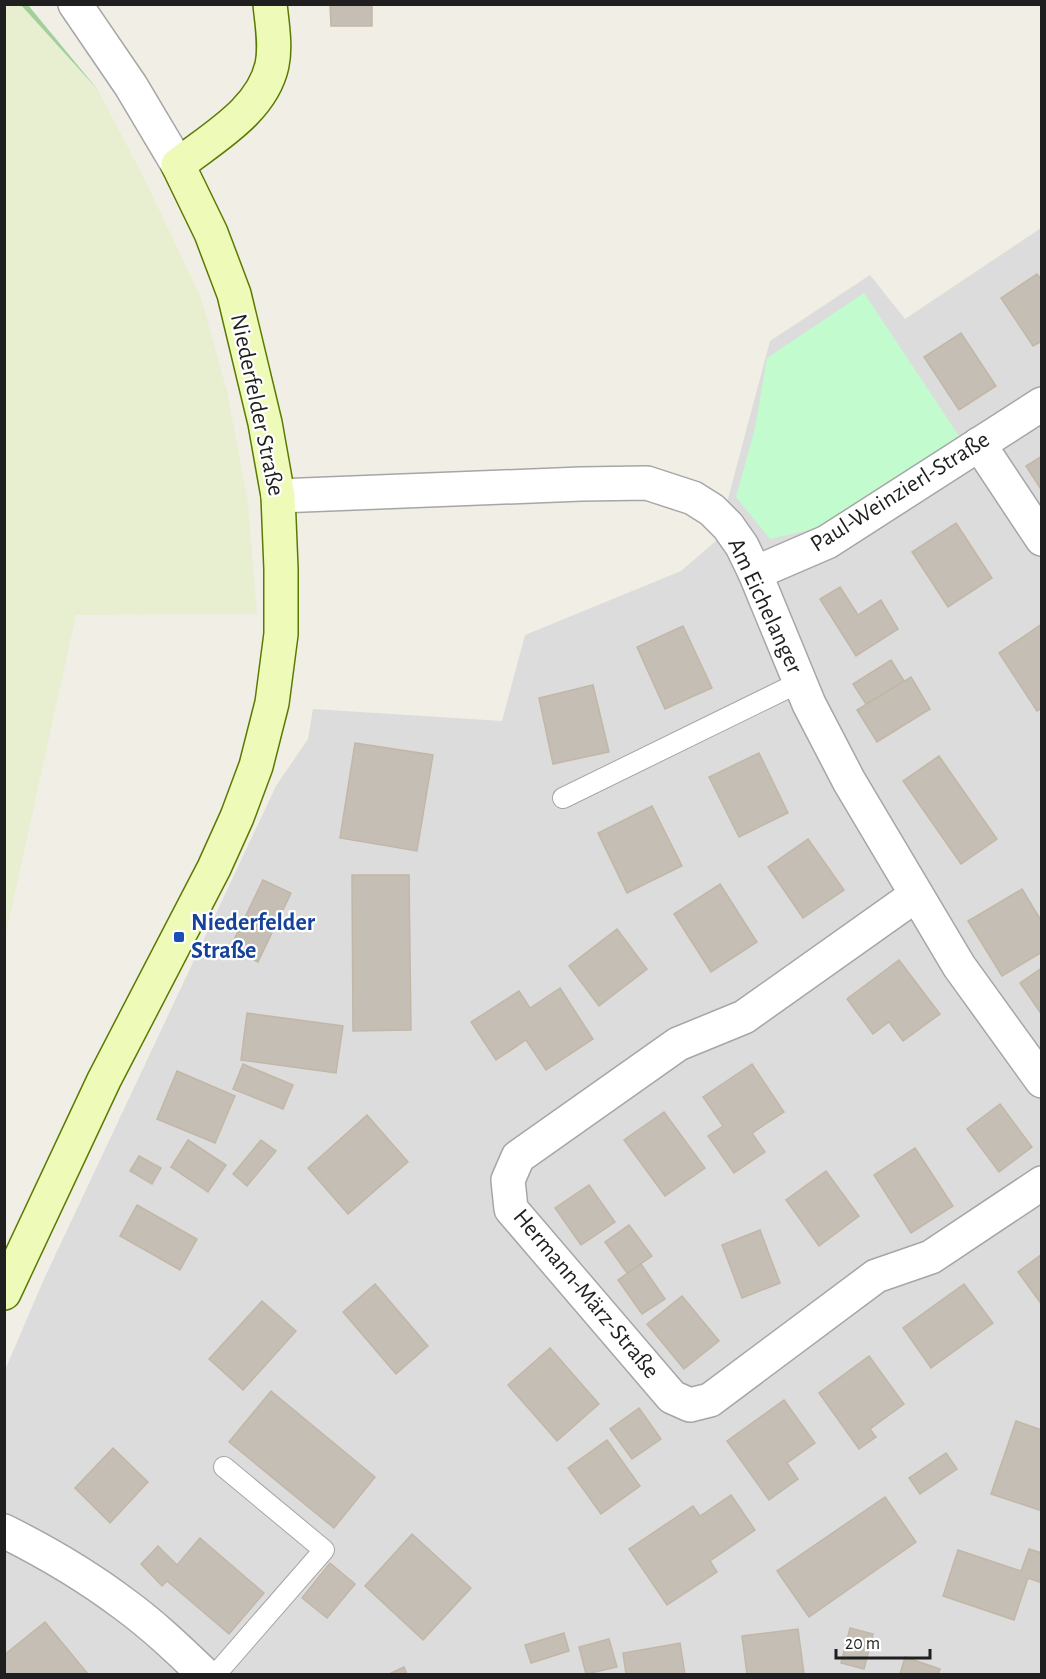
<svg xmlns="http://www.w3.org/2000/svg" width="1046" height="1679" font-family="'Alegreya Sans',sans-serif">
<rect width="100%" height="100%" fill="#f0eee5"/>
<path fill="#dddcdc" d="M1041,228V1674H5V1370L44,1279L276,786L308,739L313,709L502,721L525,635L681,571L717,540L770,341L870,275L905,319Z"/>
<path fill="#e8efd0" d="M21,4L98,90L145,180L201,298L227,391L248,503L257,614L76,615L5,938L4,5Z"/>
<path fill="#a1d099" d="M21,5H28L98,90Z"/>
<path fill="#c1fbce" d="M864,293L959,436L821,527L770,539L736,497L755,428L767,358Z"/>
<g fill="#c5beb4" stroke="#c2b7a7" stroke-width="1.5">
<path d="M330,4H372V26H331Z"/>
<path d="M1037,274L1042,280V341L1033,346L1001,298Z"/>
<path d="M961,333L996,386L959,410L924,357Z"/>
<path d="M1042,456V491L1026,466Z"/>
<path d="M956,523L992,578L948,607L912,552Z"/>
<path d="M840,587L858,615L881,600L898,629L856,656L820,599Z"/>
<path d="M1042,624V708L1037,711L999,653Z"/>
<path d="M683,626L712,688L665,709L637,647Z"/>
<path d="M891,660L904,681L866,704L853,684Z"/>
<path d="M911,677L930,709L877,742L857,710Z"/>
<path d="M593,685L609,752L553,764L539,698Z"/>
<path d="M355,743L433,755L417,851L340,838Z"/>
<path d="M759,753L788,813L739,837L709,777Z"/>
<path d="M939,756L997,839L961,864L903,781Z"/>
<path d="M652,806L682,866L627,893L598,833Z"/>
<path d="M808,839L844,890L803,918L768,867Z"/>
<path d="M352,875H409L411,1030L353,1031Z"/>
<path d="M263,880L291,893L258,962L230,948Z"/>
<path d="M720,884L757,942L711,972L674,914Z"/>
<path d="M1022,889L1042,922V952L1002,976L968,921Z"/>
<path d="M617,929L647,969L599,1006L569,966Z"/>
<path d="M899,960L940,1014L903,1041L889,1022L873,1034L847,999Z"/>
<path d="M1042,968V1015L1020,983Z"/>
<path d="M560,988L593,1039L546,1070L526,1040L496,1060L471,1022L519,991L530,1008Z"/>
<path d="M247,1013L343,1026L336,1073L241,1060Z"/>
<path d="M243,1064L293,1085L283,1109L233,1089Z"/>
<path d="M752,1064L784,1112L752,1133L765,1152L734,1173L708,1136L723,1126L703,1097Z"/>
<path d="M177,1071L235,1096L215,1143L157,1119Z"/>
<path d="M1000,1104L1032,1147L999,1172L967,1129Z"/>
<path d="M664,1112L705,1168L665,1196L624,1140Z"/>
<path d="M367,1115L408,1162L348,1214L308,1168Z"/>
<path d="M188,1140L226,1165L208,1192L171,1167Z"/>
<path d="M261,1140L276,1151L247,1186L233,1174Z"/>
<path d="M915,1148L953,1206L911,1233L874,1175Z"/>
<path d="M139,1156L161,1168L152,1184L130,1171Z"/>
<path d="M826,1171L859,1216L819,1246L786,1200Z"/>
<path d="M589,1185L615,1222L581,1245L555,1208Z"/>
<path d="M137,1205L197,1239L180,1270L120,1236Z"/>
<path d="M629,1225L652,1256L627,1273L605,1242Z"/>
<path d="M760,1230L780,1283L742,1298L722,1245Z"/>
<path d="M1042,1254V1305L1018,1272Z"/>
<path d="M641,1264L665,1299L642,1314L618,1280Z"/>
<path d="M375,1284L428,1346L396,1374L343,1312Z"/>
<path d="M964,1284L993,1323L931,1368L903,1328Z"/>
<path d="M682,1296L719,1341L684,1369L647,1324Z"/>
<path d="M262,1301L296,1331L243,1390L209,1359Z"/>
<path d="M550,1348L599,1404L557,1441L508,1385Z"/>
<path d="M869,1356L904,1404L870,1429L876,1437L859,1449L819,1393Z"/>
<path d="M271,1391L375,1477L334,1528L229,1442Z"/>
<path d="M784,1400L815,1443L787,1463L798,1479L769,1500L727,1441Z"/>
<path d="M639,1408L661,1439L632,1459L610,1429Z"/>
<path d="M1016,1421L1042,1430V1511L991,1494Z"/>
<path d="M607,1440L640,1486L601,1514L568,1468Z"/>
<path d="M113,1448L148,1482L110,1523L75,1488Z"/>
<path d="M946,1453L957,1469L920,1494L909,1478Z"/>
<path d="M731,1495L755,1530L710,1561L717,1572L667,1605L629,1549L693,1506L700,1516Z"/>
<path d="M885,1497L916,1542L809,1617L777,1571Z"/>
<path d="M412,1534L471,1588L423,1640L365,1586Z"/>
<path d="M200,1538L264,1593L229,1634L167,1581L162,1586L141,1564L158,1546L177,1565Z"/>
<path d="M1029,1549L1042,1553V1583L1028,1578L1014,1620L943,1596L958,1550L1021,1571Z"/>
<path d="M330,1563L355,1584L327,1618L302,1598Z"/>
<path d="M45,1622L88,1674H4V1655Z"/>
<path d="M850,1628L873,1634L864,1669L841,1663Z"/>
<path d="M798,1629L804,1674H747L742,1636Z"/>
<path d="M564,1633L569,1651L531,1663L525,1645Z"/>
<path d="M609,1639L617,1667L586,1674L579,1647Z"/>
<path d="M680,1643L685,1674H626L623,1653Z"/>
<path d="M905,1657L940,1669L938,1674H900Z"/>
<path d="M404,1667L407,1674H389Z"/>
</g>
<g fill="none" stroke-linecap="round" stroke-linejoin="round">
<g stroke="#a6a6a6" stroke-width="22">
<g id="lane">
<path d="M563,798L800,682"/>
<path d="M216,1674L324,1550L224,1467"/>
</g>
</g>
<g stroke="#a6a6a6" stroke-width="36">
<g id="street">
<path d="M75,4L131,86L178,165"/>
<path d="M979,444L1042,539"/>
<path d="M278,496L581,484L647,483L693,498L712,510L728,526L742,546L755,573L809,704L849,781L959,966L1042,1081"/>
<path d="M755,573L827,542L1042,404"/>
<path d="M916,895L744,1017L678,1044L518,1157L508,1180L511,1209L672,1397L690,1405L710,1400L876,1276L931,1257L1042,1183"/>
<path d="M4,1531C46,1552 87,1576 124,1604C153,1625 179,1650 204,1674"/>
</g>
</g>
<g stroke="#5b7a02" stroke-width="36">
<path id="secondary" d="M4,1293L104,1080L214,868L237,817L256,766L272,703L281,634V569L278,496L265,423L234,294L211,233L178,165C212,138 262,111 272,65C276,46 272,24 270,4"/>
</g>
<use href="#lane" stroke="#fff" stroke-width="20"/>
<use href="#street" stroke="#fff" stroke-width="33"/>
<use href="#secondary" stroke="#eefbb8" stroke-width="33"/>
</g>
<rect fill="#1a4fb4" stroke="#fff" stroke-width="2" x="173" y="931" width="12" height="12" rx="3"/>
<g text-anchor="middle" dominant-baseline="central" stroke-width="4.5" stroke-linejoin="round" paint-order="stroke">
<g font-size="24" fill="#1f1f1f" stroke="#fff">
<text transform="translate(257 405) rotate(78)">Niederfelder Straße</text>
<text transform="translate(900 492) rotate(-32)">Paul-Weinzierl-Straße</text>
<text transform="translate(765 606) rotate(65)">Am Eichelanger</text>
<text transform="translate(586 1294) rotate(50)">Hermann-März-Straße</text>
</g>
<g font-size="24" font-weight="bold" fill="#164399" stroke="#fff" text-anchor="start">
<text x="191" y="923">Niederfelder<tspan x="191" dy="28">Straße</tspan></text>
</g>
</g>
<rect width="1046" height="1679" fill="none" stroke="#1f1f1f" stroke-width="12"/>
<path d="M836 1649v9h94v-9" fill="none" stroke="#1f1f1f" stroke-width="3"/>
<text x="845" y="1649" font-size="18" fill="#1f1f1f" stroke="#ffffff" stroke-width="4.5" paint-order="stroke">20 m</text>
</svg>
